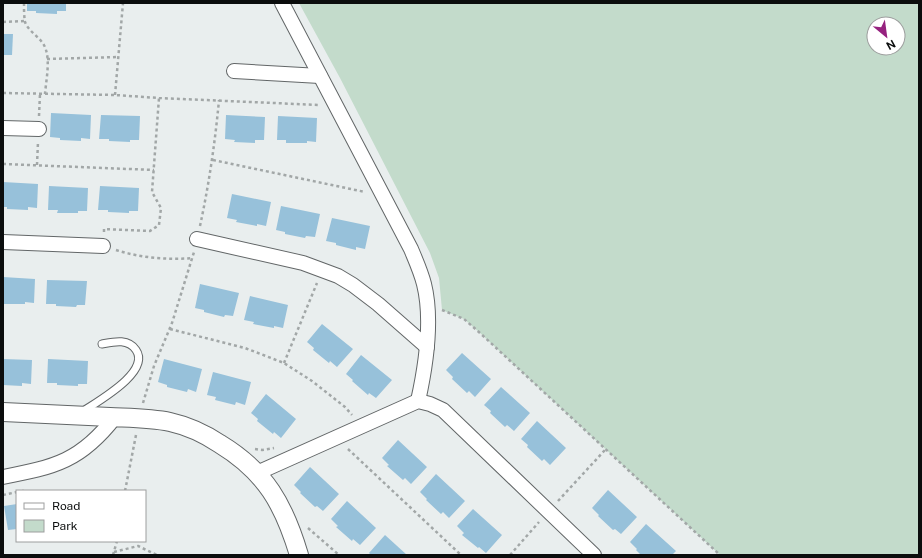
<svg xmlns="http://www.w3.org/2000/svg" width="922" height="558" font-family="'Public Sans',sans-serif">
<rect width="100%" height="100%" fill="#e9eeee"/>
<path fill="#c3dbcb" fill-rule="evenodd" d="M299,3H919V555H720L480,333L464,319L442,310L439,278L430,253L340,78ZM874,24H898V48H874Z"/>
<g fill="#97c1da">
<path d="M27,3H66V11H57V14L36,13V11H27Z"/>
<path d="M3,34H13L12,55H3Z"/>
<path d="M51,113L91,115L90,139L81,138V141L60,140V138L50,137Z"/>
<path d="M101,115L140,116L139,140H130V142L109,141V139H99Z"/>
<path d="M226,115L265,117L264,140H255V143L234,142L235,140L225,139Z"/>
<path d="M278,116L317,118L316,142L307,141V143H286V140H277Z"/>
<path d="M3,182L38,184L37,208L28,207V210L7,209V207H3Z"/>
<path d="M49,186L88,188L87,211H78V213H57L58,210H48Z"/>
<path d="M100,186L139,188L138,211H129V213L108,212V210H98Z"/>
<path d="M232,194L271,202L266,226L257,224V226L236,222L237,220L227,218Z"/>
<path d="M281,206L320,214L315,237L306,236L305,238L285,234V232L276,230Z"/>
<path d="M332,218L370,226L365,249L356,247V250L336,245V243L326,241Z"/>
<path d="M3,277L35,279L34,303L25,302V304H4V301H3Z"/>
<path d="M47,280L87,281L85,305H77L76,307L56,306V304H46Z"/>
<path d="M200,284L239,293L233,316L225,315L224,317L204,312V310L195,308Z"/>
<path d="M250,296L288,305L283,328L274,326V328L253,324L254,322L244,320Z"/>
<path d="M322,324L353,349L337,367L330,361L329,363L313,350L314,348L307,342Z"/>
<path d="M462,353L491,379L475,397L469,391L467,393L452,379L453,377L446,370Z"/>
<path d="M361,355L392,380L376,398L369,393L368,395L352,381L353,380L346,374Z"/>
<path d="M3,359L32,360L31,384L22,383V386L3,385Z"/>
<path d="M48,359L88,361L87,384H78V386L57,385V383H47Z"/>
<path d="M164,359L202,369L196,392L188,389L187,392L167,387V385L158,382Z"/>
<path d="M213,372L251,382L245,405L236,402L235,405L215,400L216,397L207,395Z"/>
<path d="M501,387L530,413L514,431L507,425L505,427L490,413L491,411L484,405Z"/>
<path d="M266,394L296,419L281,438L274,432L273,434L257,421L258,419L251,413Z"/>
<path d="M537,421L566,448L550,465L544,459L542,461L527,447L528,445L521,439Z"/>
<path d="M398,440L427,467L411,484L405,478L403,480L387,466L389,465L382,458Z"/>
<path d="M310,467L339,494L323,511L317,506L315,507L300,493L301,492L294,485Z"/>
<path d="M436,474L465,501L449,518L443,512L441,514L426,500L427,499L420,492Z"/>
<path d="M608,490L637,517L621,534L615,529L613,530L598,516L599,515L592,508Z"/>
<path d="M347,501L376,528L360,545L353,539L352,541L336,527L338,526L331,519Z"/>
<path d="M17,504V529L8,530L4,506Z"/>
<path d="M473,509L502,535L486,553L479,547L478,548L462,535L464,533L457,526Z"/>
<path d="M646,524L676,551L672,555H641L636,550L637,549L630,542Z"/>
<path d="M385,535L407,555H371L369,553Z"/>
</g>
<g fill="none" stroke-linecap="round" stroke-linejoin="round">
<g stroke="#626667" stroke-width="9">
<path id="service" d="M82,412C98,401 151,372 136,350C128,338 113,342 102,344"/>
</g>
<g stroke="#626667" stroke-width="16">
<g id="minor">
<path d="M282,3L411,249C416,261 421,272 424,284C433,320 426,365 418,401"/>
<path d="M234,71L320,76"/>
<path d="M3,128L39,129"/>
<path d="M197,239L303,263L338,276L353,285L378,304L427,347"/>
<path d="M3,242L103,246"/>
<path d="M257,473L418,401L430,404L443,410L594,555"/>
<path d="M3,477C55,467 81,461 115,417"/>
</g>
</g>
<g stroke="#626667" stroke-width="20">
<path id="tertiary" d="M3,412C39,414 74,415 110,417C130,418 151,418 170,422C188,426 205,434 220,444C266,472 284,505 299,555"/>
</g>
<g stroke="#a2a7a7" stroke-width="2.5" stroke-dasharray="3 3" stroke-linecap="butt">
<path d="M24,3C24,9 24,16 25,22C29,33 43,38 46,50C50,63 46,81 45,94"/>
<path d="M3,22L25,21"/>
<path d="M47,59L119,57"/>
<path d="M3,93L115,95L159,98L319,105"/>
<path d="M115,95L123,3"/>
<path d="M39,116L40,94"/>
<path d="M213,160L365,192"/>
<path d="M3,164L154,170"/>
<path d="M37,165L38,142"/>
<path d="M200,226C209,184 215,143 219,100"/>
<path d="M104,232V229L150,231L159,225L161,208L152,192L159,98"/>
<path d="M116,250C141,258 168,260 193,258"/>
<path d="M442,310L464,319L480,333L720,555"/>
<path d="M170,329L245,348L284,363L312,381L345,407L352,415"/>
<path d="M284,363L317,283"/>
<path d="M143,403L154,366L172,323L194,252"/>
<path d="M255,449L262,450L274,448"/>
<path d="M348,449L461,555"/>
<path d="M22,491H24"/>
<path d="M125,491L136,435"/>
<path d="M3,495L17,492"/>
<path d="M558,501L605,450"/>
<path d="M308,528L339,555"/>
<path d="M114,552L138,546L157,555"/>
<path d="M113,555L117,541"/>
<path d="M510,555L539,522"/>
</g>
<use href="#service" stroke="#fff" stroke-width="7"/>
<use href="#minor" stroke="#fff" stroke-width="14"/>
<use href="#tertiary" stroke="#fff" stroke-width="18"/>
</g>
<rect width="922" height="558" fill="none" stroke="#0b0d0d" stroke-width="8"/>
<rect x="16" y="490" width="130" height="52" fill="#ffffff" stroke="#9d9e9e"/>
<rect x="24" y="503" width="20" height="6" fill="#ffffff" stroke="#9d9e9e"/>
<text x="52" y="510" font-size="12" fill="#0b0d0d">Road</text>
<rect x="24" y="520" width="20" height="12" fill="#c3dbcb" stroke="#9d9e9e"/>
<text x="52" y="530" font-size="12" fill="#0b0d0d">Park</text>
<g transform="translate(886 36) rotate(151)"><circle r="19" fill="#ffffff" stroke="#9d9e9e"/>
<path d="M0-3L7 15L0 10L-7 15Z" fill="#96227f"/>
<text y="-6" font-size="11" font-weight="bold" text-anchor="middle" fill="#0b0d0d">N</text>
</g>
</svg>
